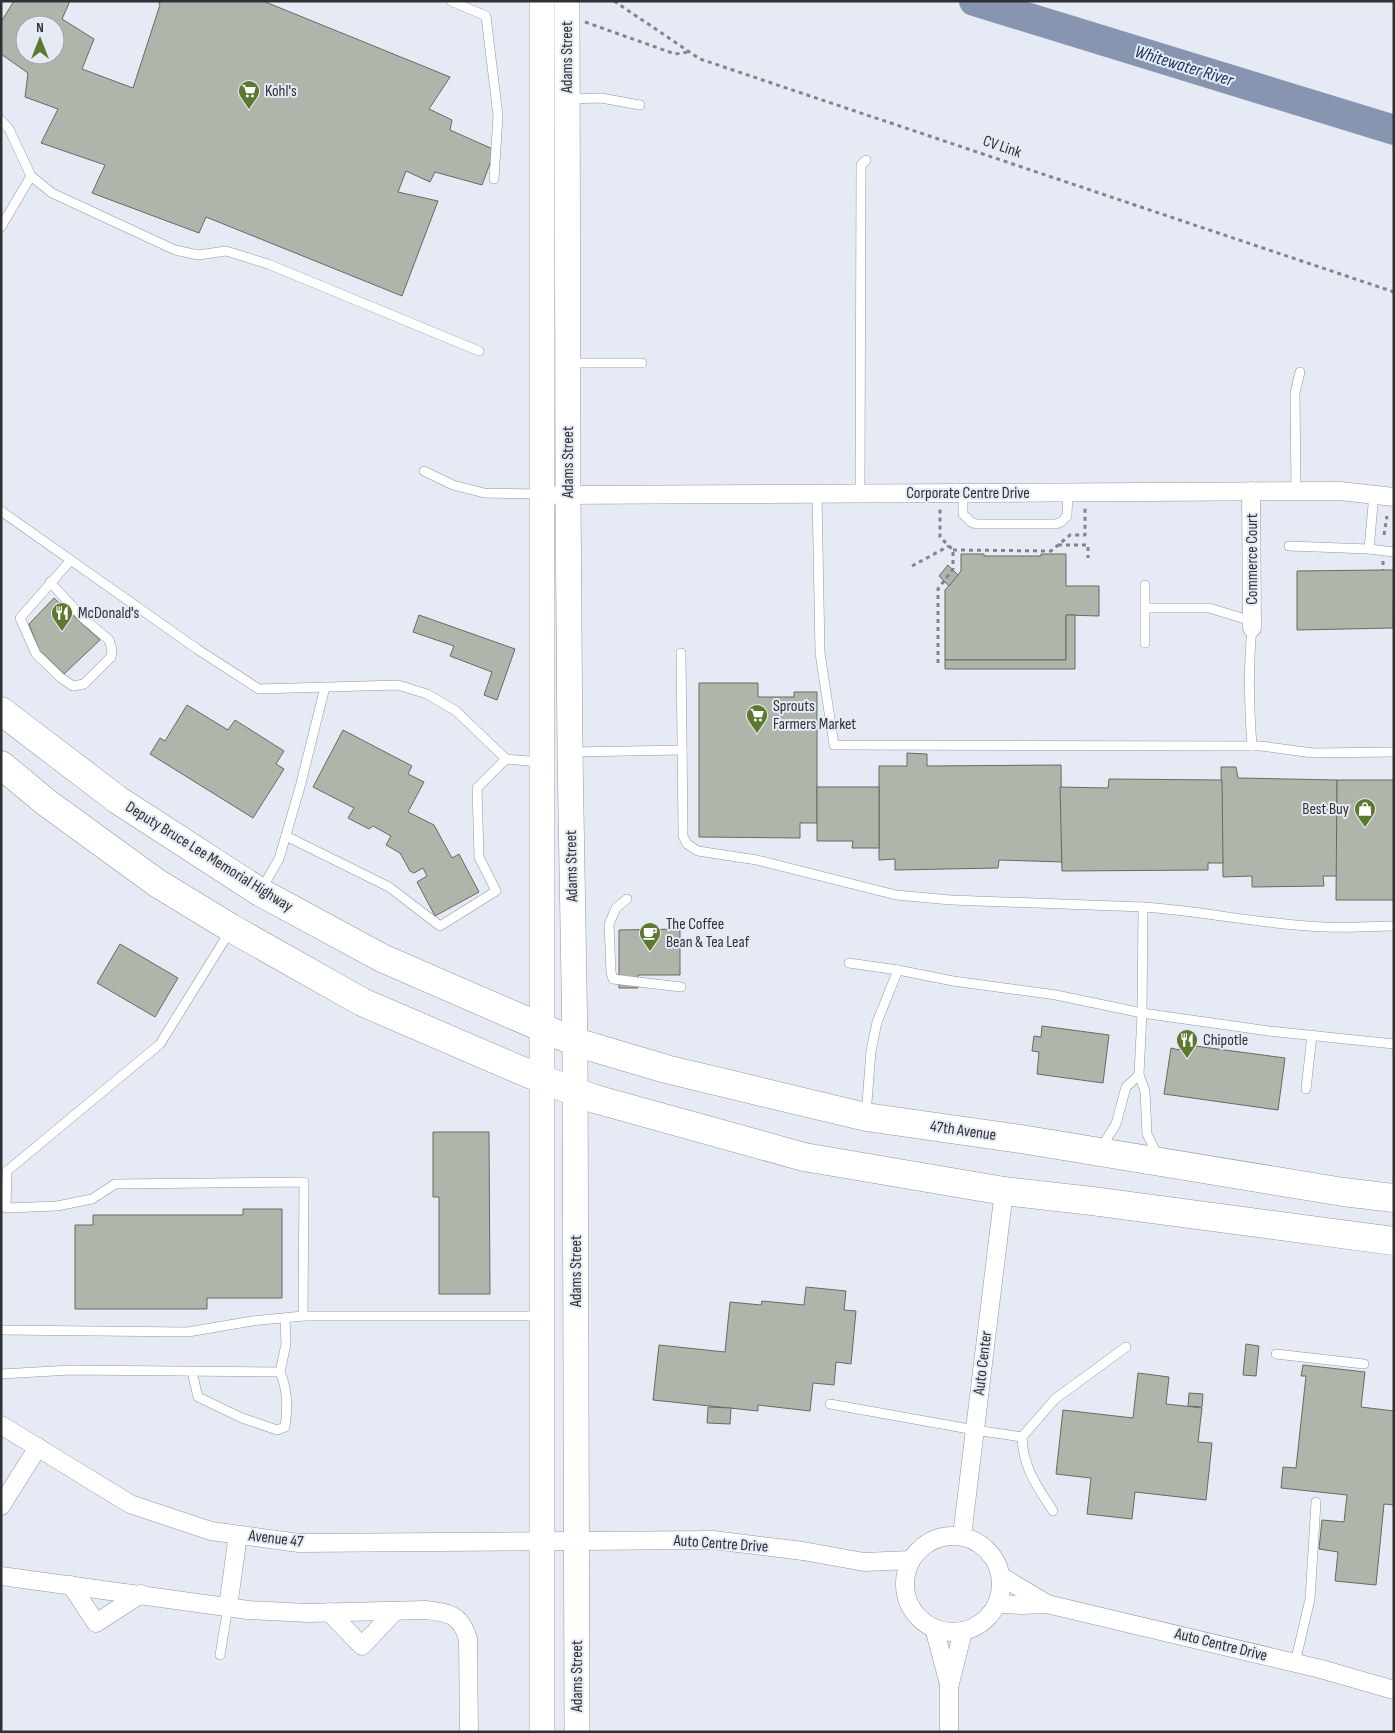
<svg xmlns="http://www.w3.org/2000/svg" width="1395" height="1733" font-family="'Sofia Sans Condensed',sans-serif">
<rect width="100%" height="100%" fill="#e5eaf4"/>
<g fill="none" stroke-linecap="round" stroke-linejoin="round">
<path stroke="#8795b1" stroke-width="30" d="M974,1L1394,130"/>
</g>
<g fill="#b0b5ab" stroke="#676b62" fill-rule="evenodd">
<path d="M14,1H70L62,19L94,39L82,69L133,88L160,5L158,1H263L450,77L429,109L452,120L450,130L495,150L482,185L435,172L430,182L406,171L398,192L438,201L402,296L206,217L199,233L92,193L105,165L41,143L58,109L25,97L28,73L1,54V22ZM25,25H55V55H25Z"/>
<path d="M961,554H984V556H1041V554H1066V586H1099V616L1066,615V660H945V590L961,571Z"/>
<path d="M948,565L958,575L949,586L939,576Z"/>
<path d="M1383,570H1394L1393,628L1297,630V571Z"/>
<path d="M54,598L100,640L64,674L39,650L29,624Z"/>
<path d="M419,615L515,649L497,700L484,695L492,672L450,656L454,646L413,632Z"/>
<path d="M1066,615H1075V669H945V660H1066Z"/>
<path d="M699,683H758V697H794V692H817V823H800V838L699,837Z"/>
<path d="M187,705L228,730L235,720L284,751L276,764L284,769L253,818L150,754L160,738L165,741Z"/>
<path d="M343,730L412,766L408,774L424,782L408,812L434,825L452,858L459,854L479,892L435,916L417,882L427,876L423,868L414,873L410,871L400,853L386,845L391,836L373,826L369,829L348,818L354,808L313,787Z"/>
<path d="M907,753L927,754V766L1061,765L1062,862L999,860L998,868L895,870V859L879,860V766H907Z"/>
<path d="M1221,767H1236L1238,778L1337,780V876H1323L1324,886L1252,887V876L1223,877Z"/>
<path d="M1109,779L1222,780L1223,863H1208V870L1062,871L1060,787L1108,788Z"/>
<path d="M1337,780H1394V900H1336Z"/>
<path d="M817,787H879V848H852L853,841H817Z"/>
<path d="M680,929V975H638V988H619V930Z"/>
<path d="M120,944L178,978L155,1017L97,983Z"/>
<path d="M1042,1026L1109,1035L1103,1083L1037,1074L1039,1052L1032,1051L1034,1036L1041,1037Z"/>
<path d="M1180,1044L1285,1058L1278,1110L1164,1094L1171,1048L1179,1050Z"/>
<path d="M433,1132H489L490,1294H439V1197H433Z"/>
<path d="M243,1209H282V1298H207V1309H75V1225H93V1215H243Z"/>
<path d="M806,1287L846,1291L844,1310L856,1311L851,1364L836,1362L834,1385L813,1383L810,1411L758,1405V1411L653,1400L659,1345L725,1352L730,1302L761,1305L762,1301L804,1305Z"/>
<path d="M1246,1344L1259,1346L1256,1376L1243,1375Z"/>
<path d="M1303,1365L1365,1372L1361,1407L1394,1411V1505L1384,1504L1376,1585L1335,1581L1338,1552L1319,1549L1322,1520L1344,1522L1347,1495L1281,1488L1283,1467L1296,1468L1306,1376H1301Z"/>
<path d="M1138,1373L1169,1377L1166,1404L1202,1408L1198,1442L1212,1443L1206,1500L1135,1492L1132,1519L1087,1514L1091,1478L1056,1474L1063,1410L1133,1418Z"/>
<path d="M1189,1393L1203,1394L1202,1407L1188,1406Z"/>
<path d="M708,1407L731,1408L730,1424L707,1423Z"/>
</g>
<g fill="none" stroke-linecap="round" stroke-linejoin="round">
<g stroke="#9297a0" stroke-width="10">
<g id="lane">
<path d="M451,1L486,16L498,116L494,179"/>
<path d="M569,99L601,98L640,105"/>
<path d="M1,120L9,129L31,176L52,193L175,250L198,255L226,251L268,264L479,351"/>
<path d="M1,227L31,176"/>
<path d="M569,363H642"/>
<path d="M424,471L453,485L484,493L541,494"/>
<path d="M1296,491L1295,393L1300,372"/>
<path d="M860,493L861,165L866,160"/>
<path d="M963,493V514L971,522L976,524H1056L1061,522L1067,516L1068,492"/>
<path d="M817,494L820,653L834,745L1261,746L1313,753L1394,752"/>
<path d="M1,511L197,649L259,689L398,685L427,694L456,711L506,759L541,762"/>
<path d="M1289,546L1369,549L1374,494"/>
<path d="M1369,549L1394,552"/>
<path d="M50,582L82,617L109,640L112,650L111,657L84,684L73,686L61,678L36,654L20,618L71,560"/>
<path d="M1145,585V643"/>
<path d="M1145,608H1209L1252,621"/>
<path d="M1252,628C1248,667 1249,706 1252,746"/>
<path d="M681,653L683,829V836L687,844L698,851L757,860L896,895L951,900L1143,907C1204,911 1264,925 1325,927C1348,928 1371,926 1394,926"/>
<path d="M572,752L682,750"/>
<path d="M286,836L389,887L440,926L496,891L479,857L477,788L506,759"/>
<path d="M261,890L279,859L300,787L325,687"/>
<path d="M627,899L616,908L609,924L611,972L613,979L681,987"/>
<path d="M1143,907L1142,1013L1139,1075L1145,1091L1147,1134L1159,1158"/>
<path d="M849,963L898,970L953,981L1056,995L1142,1013L1269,1031L1394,1044"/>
<path d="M1306,1089L1312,1035"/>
<path d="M866,1115L871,1051L877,1022L898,970"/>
<path d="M1101,1148L1116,1124L1126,1087L1139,1075"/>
<path d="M303,1316H541"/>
<path d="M1,1330L188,1332L252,1321L303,1316L304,1182L115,1184L92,1199L57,1206L6,1208L7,1171L160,1044L230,931"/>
<path d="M1276,1354L1364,1364"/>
<path d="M280,1372L286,1344L285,1318"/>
<path d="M1,1374L71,1370L280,1372C288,1390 288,1408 285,1427L277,1430L242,1418L198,1397L192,1372"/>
<path d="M830,1404L975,1430L1022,1437"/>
<path d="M1053,1511C1037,1486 1023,1468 1022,1437L1055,1399L1126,1347"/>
<path d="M220,1655L228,1607"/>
<path d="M1295,1663L1310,1599L1316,1502"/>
</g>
</g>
<g stroke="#9297a0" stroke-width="19">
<g id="street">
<path d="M1251,491L1252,628"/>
<path d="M557,495L1340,491L1394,497"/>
<path d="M1,1425L130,1504L211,1531L299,1543L713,1540L803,1551L864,1562L911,1560"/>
<path d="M1,1506L38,1447"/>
<circle cx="953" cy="1584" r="48"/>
<path d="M962,1536L1004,1191"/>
<path d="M1,1576L248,1610L308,1613L425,1610C449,1612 461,1615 468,1639L469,1732"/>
<path d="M1002,1577L1047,1604"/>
<path d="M71,1585L96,1623L141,1594"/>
<path d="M997,1604L1022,1605L1047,1604L1321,1669L1394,1690"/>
<path d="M228,1607L238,1535"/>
<path d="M329,1612L362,1646L395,1611"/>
<path d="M934,1628L949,1684"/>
<path d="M949,1732V1687L963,1631"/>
</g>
</g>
<g stroke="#9297a0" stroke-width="26">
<g id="secondary">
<path d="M567,1L568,495L570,752L575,1042L577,1732"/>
<path d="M542,1732V1"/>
</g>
</g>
<g stroke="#9297a0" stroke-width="29">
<g id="primary">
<path d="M1,711L118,800L260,892L382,958L575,1042L666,1069L866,1117L1021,1139L1343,1192L1394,1198"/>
<path d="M1,765L47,803L157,883L231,928L362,1002L541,1079L595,1099L804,1157L1004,1191L1092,1201L1394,1241"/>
</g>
</g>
<g stroke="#82858c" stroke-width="3" stroke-dasharray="4 4" stroke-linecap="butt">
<path d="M614,1L700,59L1394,292"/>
<path d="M585,22L675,54L689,52"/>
<path d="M1384,535L1387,516"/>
<path d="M1058,545H1088V558"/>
<path d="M953,550L1051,551L1070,535H1085V508"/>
<path d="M1383,561V570"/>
<path d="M912,566L949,546"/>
<path d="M938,663V589L953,569V550L940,537V509"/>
</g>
<use href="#lane" stroke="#fff" stroke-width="9"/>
<use href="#street" stroke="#fff" stroke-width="18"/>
<use href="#secondary" stroke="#fff" stroke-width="25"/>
<use href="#primary" stroke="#fff" stroke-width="28"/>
</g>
<defs>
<g id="supermarket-pin" transform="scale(1.125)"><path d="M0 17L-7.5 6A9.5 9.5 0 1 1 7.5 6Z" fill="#5c792f" stroke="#e5eaf4"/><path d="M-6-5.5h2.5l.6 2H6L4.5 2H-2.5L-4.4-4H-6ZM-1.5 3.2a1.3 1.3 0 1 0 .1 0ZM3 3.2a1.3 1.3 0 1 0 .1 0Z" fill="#fff"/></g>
<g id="restaurant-pin" transform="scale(1.125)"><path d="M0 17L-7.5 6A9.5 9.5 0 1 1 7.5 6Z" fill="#5c792f" stroke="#e5eaf4"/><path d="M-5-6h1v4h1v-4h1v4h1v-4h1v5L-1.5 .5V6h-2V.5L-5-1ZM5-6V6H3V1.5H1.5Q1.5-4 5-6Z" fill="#fff"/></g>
<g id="shop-pin" transform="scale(1.125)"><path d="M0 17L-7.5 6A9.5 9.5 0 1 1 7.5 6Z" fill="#5c792f" stroke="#e5eaf4"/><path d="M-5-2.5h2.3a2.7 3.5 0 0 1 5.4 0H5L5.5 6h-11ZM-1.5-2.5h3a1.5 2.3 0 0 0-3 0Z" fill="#fff"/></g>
<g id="cafe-pin" transform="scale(1.125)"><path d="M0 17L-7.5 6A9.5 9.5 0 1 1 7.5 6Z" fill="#5c792f" stroke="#e5eaf4"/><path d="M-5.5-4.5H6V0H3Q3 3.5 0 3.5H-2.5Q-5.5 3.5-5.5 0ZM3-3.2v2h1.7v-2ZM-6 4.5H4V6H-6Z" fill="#fff"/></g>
</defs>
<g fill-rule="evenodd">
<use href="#supermarket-pin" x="249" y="91"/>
<use href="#restaurant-pin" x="62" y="613"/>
<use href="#supermarket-pin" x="757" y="715"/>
<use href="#shop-pin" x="1365" y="809"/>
<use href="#cafe-pin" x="650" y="933"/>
<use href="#restaurant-pin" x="1187" y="1040"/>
</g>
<g text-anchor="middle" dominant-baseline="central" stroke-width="4" stroke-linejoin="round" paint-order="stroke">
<g font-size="16" fill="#2f3034" stroke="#e5eaf4">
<text transform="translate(567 57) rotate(-90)">Adams Street</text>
<text transform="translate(1002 147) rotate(19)">CV Link</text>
<text transform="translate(568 462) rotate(-90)">Adams Street</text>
<text x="968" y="493">Corporate Centre Drive</text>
<text transform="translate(1252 559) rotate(-90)">Commerce Court</text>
<text transform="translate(209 857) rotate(32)">Deputy Bruce Lee Memorial Highway</text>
<text transform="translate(572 866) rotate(-91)">Adams Street</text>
<text transform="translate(963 1131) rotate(8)">47th Avenue</text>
<text transform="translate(576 1271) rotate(-90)">Adams Street</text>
<text transform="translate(983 1363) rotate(-83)">Auto Center</text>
<text transform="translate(276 1539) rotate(7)">Avenue 47</text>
<text transform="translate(721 1544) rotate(4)">Auto Centre Drive</text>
<text transform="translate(1221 1645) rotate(14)">Auto Centre Drive</text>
<text transform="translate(577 1676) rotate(-90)">Adams Street</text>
</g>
<g font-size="16" fill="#2f3034" stroke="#e5eaf4" text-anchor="start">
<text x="265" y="91">Kohl's</text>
<text x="78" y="613">McDonald's</text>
<text x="773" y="706">Sprouts<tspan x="773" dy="18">Farmers Market</tspan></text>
<text x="1349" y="809" text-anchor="end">Best Buy</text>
<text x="666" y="924">The Coffee<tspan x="666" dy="18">Bean &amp; Tea Leaf</tspan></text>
<text x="1203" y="1040">Chipotle</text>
</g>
<g font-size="18" font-style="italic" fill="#23355d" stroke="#e5eaf4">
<text transform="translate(1184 66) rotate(17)">Whitewater River</text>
</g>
</g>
<rect width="1395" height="1733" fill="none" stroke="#2f3034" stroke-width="5"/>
<g transform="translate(40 40)"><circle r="24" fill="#e5eaf4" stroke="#9ca0a7"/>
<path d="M0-4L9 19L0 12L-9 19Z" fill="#5c792f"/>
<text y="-8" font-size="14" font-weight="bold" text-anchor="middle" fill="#2f3034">N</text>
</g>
</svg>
